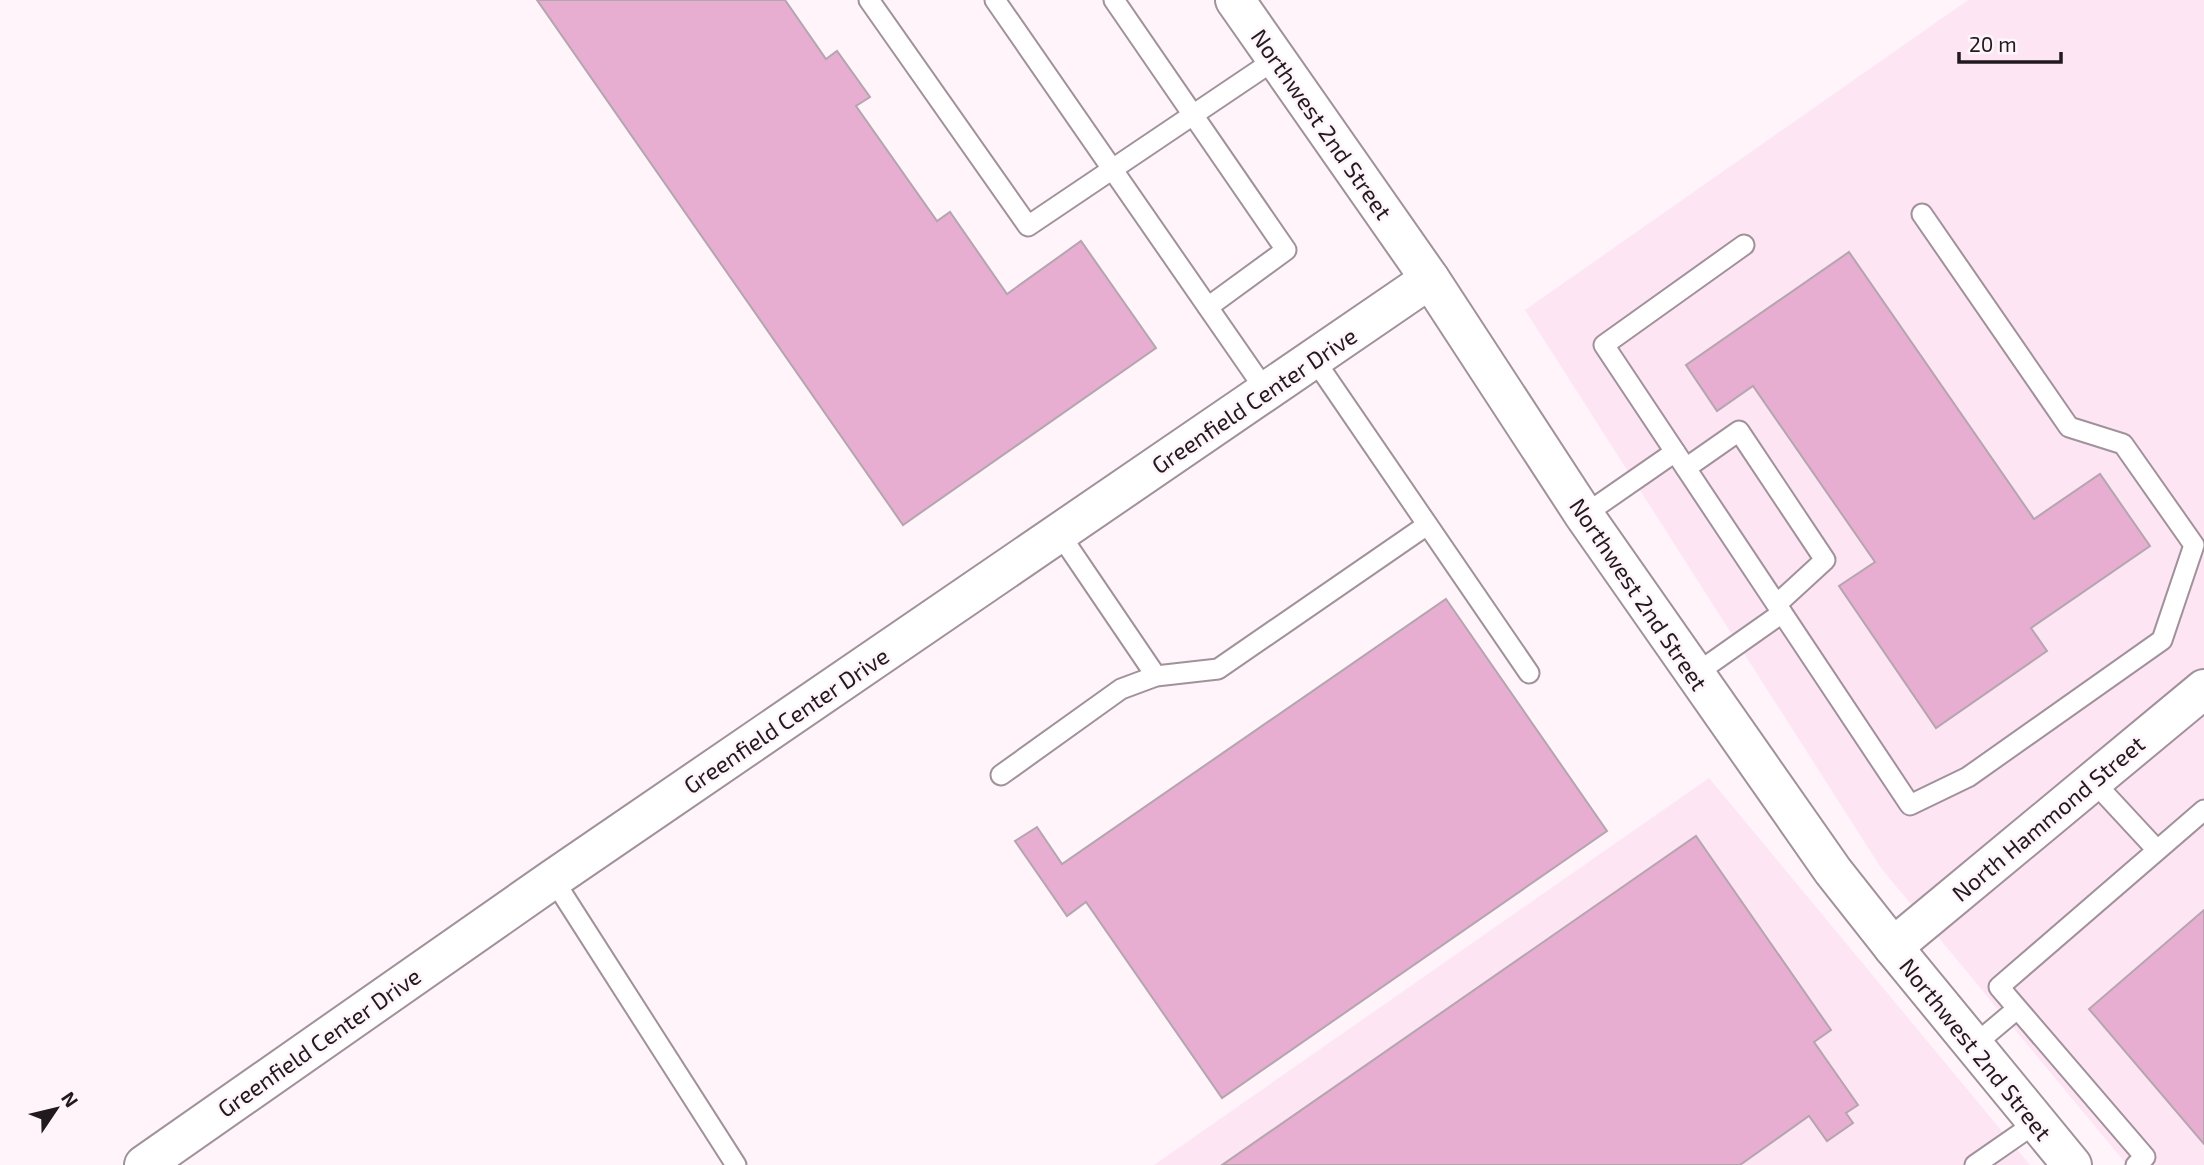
<svg xmlns="http://www.w3.org/2000/svg" width="2204" height="1165" font-family="'Exo 2',sans-serif">
<rect width="100%" height="100%" fill="#fef4fa"/>
<g fill="#fde5f4">
<path d="M1968,0H2204V1165H2127L1881,868L1525,310Z"/>
<path d="M1709,778L2030,1165H1154Z"/>
</g>
<g fill="#e7aed2" stroke="#b4a5ae" stroke-width="2">
<path d="M537,0H785L826,59L837,51L870,97L856,106L937,221L950,212L1007,294L1081,241L1156,348L903,525Z"/>
<path d="M1849,252L2034,519L2100,474L2150,546L2031,628L2047,651L1936,728L1839,586L1875,562L1753,386L1717,411L1686,365Z"/>
<path d="M1446,599L1607,831L1222,1098L1086,902L1067,916L1015,841L1037,827L1062,864Z"/>
<path d="M1696,836L1831,1030L1814,1042L1858,1105L1846,1113L1853,1123L1827,1141L1809,1116L1740,1165H1222Z"/>
<path d="M2204,910V1144L2089,1009Z"/>
</g>
<g fill="none" stroke-linecap="round" stroke-linejoin="round">
<g stroke="#a1919b" stroke-width="23">
<g id="service">
<path d="M869,0L1028,226L1276,59"/>
<path d="M995,0L1266,391"/>
<path d="M1114,0L1286,250L1208,307"/>
<path d="M1744,245L1604,345L1910,805L1968,777L2162,640L2194,545L2123,444L2069,427L1922,214"/>
<path d="M1314,359L1529,673"/>
<path d="M1686,468L1739,431L1825,560L1777,604"/>
<path d="M1584,515L1675,452"/>
<path d="M1059,533L1156,676"/>
<path d="M1694,675L1782,613"/>
<path d="M1001,775L1121,689L1156,676L1218,669L1427,525"/>
<path d="M2093,781L2157,850"/>
<path d="M553,879L736,1165"/>
<path d="M1973,1046L2017,1009"/>
<path d="M1975,1165L2037,1122"/>
<path d="M2136,1165L2145,1157L1999,987L2204,810"/>
</g>
</g>
<g stroke="#a1919b" stroke-width="42">
<g id="minor">
<path d="M1235,0L1430,279L1584,515L1833,871L1893,947L2072,1165"/>
<path d="M1893,947L2204,689"/>
<path d="M144,1165L553,879L1430,279"/>
</g>
</g>
<use href="#service" stroke="#fff" stroke-width="19"/>
<use href="#minor" stroke="#fff" stroke-width="38"/>
</g>
<g text-anchor="middle" dominant-baseline="central" stroke-width="5" stroke-linejoin="round" paint-order="stroke">
<g font-size="23" fill="#201a1e" stroke="#fef4fa">
<text transform="translate(1322 124) rotate(55)">Northwest 2nd Street</text>
<text transform="translate(1254 400) rotate(-34)">Greenfield Center Drive</text>
<text transform="translate(1639 594) rotate(56)">Northwest 2nd Street</text>
<text transform="translate(786 720) rotate(-34)">Greenfield Center Drive</text>
<text transform="translate(2048 818) rotate(-40)">North Hammond Street</text>
<text transform="translate(319 1042) rotate(-35)">Greenfield Center Drive</text>
<text transform="translate(1976 1049) rotate(51)">Northwest 2nd Street</text>
</g>
</g>
<g transform="translate(56 1109) rotate(55)" stroke="#fef4fa" stroke-width="5" paint-order="stroke">
<path d="M0-5L12 26L0 18L-12 26Z" fill="#201a1e"/>
<text y="-10" font-size="19" font-weight="bold" text-anchor="middle" fill="#201a1e">N</text>
</g>
<path d="M1959 52v10h102v-10" fill="none" stroke="#201a1e" stroke-width="3.5"/>
<text x="1969" y="52" font-size="21" fill="#201a1e" stroke="#fef4fa" stroke-width="5" paint-order="stroke">20 m</text>
</svg>
